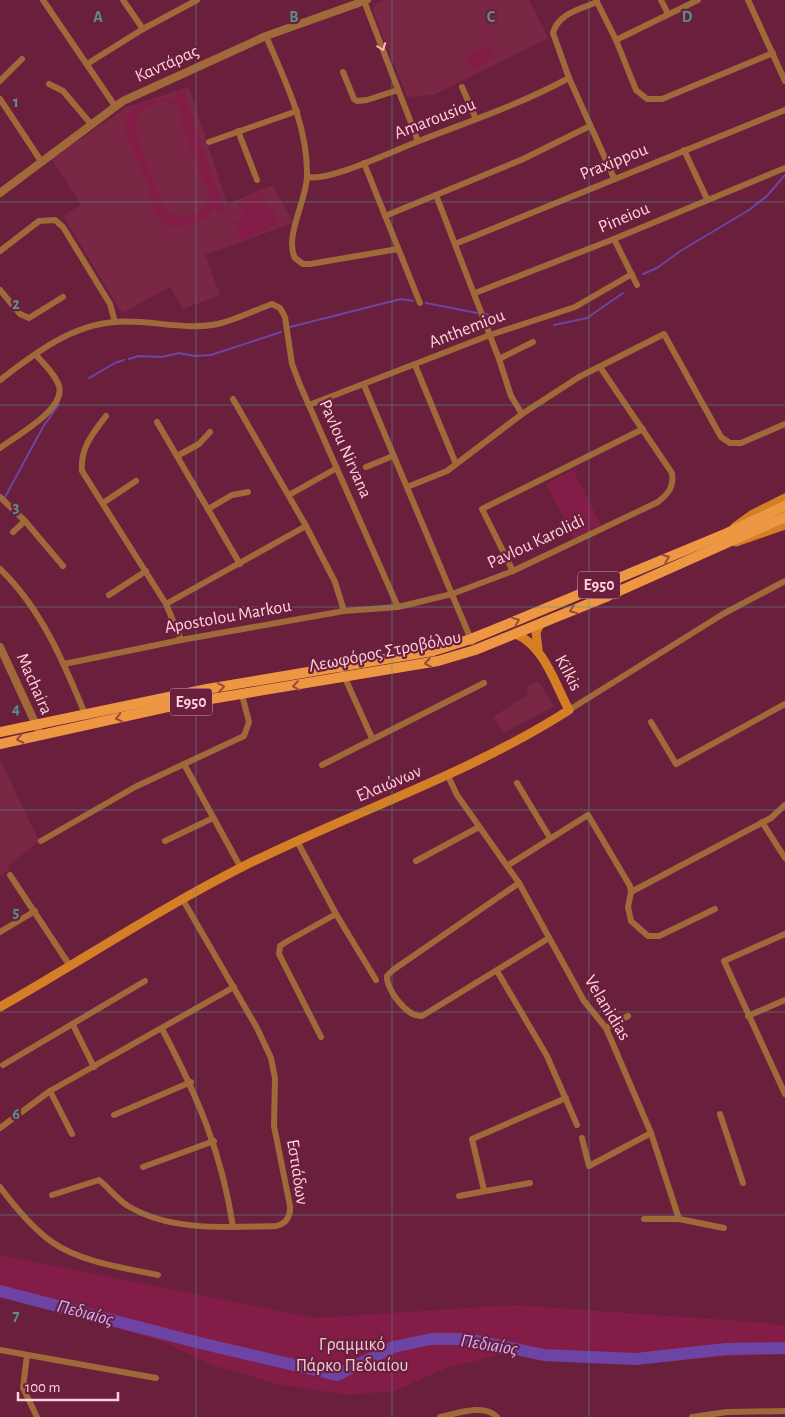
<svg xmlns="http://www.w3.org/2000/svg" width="785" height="1417" font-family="'Alegreya Sans',sans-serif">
<rect width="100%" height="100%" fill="#6a203c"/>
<g fill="#7a2746">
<path d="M386,0H529L548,38L433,95L407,97L373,11L376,4Z"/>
<path d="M189,87L227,204L273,185L293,223L205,255L220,295L183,309L170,287L122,313L63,216L81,205L52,159L127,107Z"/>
<path d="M538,681L554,706L504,733L493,717L529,694L526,687Z"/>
<path d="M0,760L39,841L8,866L9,870L0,875Z"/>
</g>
<g fill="#831c46" fill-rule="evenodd">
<path d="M489,45L496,58L473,70L466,57Z"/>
<path d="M183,90L225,211L219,214L215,208C203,226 169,235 155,214C151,208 152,203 151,196C146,171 127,148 125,122L130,109L159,98L177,99L175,93ZM158,102C171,100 178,105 184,117L180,118L204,185L208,184C218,209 182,226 164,210L136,132C132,116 144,107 158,102Z"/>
<path d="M261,192L267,206L244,217L238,203Z"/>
<path d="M271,207L279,224L241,240L234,222Z"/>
<path d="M573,470L601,525L574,538L546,484Z"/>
<path d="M0,1255L314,1318L514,1305L770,1323L785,1326V1354L721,1357L630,1365L542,1361L508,1353L446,1368L394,1391L348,1395L277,1384L212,1365L161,1341L0,1296Z"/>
</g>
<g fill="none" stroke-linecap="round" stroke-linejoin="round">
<g stroke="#6d43a4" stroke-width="2">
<path d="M643,274L657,268L682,250L749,210L767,196L785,175"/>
<path d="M426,303L477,313"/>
<path d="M486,314L505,319"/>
<path d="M554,325L587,318L623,293"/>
<path d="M290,327L401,299L413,301"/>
<path d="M129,359L139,356L162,357L179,353L195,356L211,355L281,332"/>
<path d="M89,378L115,363L124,360"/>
<path d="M4,499L43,427L59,404"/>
</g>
<path stroke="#6d43a4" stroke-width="12" d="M0,1291L200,1343L337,1375L393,1347L431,1339H468L544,1355L636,1359L726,1349L785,1348"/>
<g stroke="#a06939" stroke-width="6">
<path d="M43,0L115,106"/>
<path d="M123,0L143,29"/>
<path d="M596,0L616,40L636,90L647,99H662L773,53"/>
<path d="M661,0L668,14"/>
<path d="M748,0L785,81"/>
<path d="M364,1L418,141"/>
<path d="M597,2C581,9 558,13 553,33L569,78L614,178"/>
<path d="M266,36C285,81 308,126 307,176C307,199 284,237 295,258L303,264H310L398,249"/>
<path d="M616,40L698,0"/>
<path d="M87,64L143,29L197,0"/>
<path d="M343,72L354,99L357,101L367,100L398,90"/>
<path d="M0,81L22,59"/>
<path d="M49,84L63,91L91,124"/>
<path d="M462,87L476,119"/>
<path d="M0,99L41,161"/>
<path d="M238,131L257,180"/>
<path d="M209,142L297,111"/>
<path d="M684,150L707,199"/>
<path d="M364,163L420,303"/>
<path d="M307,177C329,182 395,150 419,141C470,121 521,104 569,78"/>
<path d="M436,195L499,359L511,396L522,414"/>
<path d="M385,216L521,160L590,126"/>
<path d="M614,239L637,285"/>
<path d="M455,244L785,110"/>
<path d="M0,251L39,221L55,220L63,227L110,304L115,322"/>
<path d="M0,290L20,314L29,318L63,297"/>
<path d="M475,293L614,239L785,168"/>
<path d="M499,359L533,342"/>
<path d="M415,365L456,464"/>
<path d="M0,380C34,354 71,325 115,322C149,319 184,331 218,324C236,320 255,310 272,304L280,308L285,317L292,364L300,385L398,607"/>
<path d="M364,385L472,642"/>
<path d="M233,399L306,526L335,582L344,611"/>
<path d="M309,405L490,335L575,307L632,274"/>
<path d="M106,416C93,433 80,448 82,471L166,604L181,640"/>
<path d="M157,422L240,564"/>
<path d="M0,448C16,436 66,409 59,386C55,374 44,364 36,355"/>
<path d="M177,456L199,444L210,432"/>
<path d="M366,467L393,456"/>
<path d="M407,487L447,471L522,414L579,377L664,334L721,437L730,443H741L785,424"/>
<path d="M289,495L337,468"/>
<path d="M0,497L25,521L63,566"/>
<path d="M103,503L136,481"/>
<path d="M208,509L232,495L248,492"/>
<path d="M13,532L25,521"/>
<path d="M0,569C41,608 64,663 85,714"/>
<path d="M513,571L482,509L643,429"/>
<path d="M109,595L146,571"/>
<path d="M166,604L306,526"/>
<path d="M64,664L181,640L344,611L398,607L452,594L513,571L658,502C669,493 674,487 672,473L600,367"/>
<path d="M340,667L372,738"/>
<path d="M569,710L723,614L785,581"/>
<path d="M651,722L676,764L785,704"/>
<path d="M184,764L241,868"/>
<path d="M322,765L484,683"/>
<path d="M448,776L457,795L519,883L584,1001L606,1028L651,1133L679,1219"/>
<path d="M517,783L550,838"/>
<path d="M762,822L785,858"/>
<path d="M41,841L135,787L244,736L249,722L242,695"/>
<path d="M165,841L213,818"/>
<path d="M297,841L336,914L376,980"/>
<path d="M416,861L479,827"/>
<path d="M507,866L588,815L630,886L631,892L771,818L785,805"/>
<path d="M10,875L70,966"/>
<path d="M519,883L393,970L387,976C386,990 408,1018 422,1016L549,938"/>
<path d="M631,892L628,907L631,921L648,936H659L715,909"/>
<path d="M0,932L35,911"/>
<path d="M785,934L724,961L785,1094"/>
<path d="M497,971L547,1056L577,1125"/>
<path d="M748,1016L785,1000"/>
<path d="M73,1025L94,1067"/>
<path d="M606,1028L628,1016"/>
<path d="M162,1029C197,1095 222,1153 233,1227"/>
<path d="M321,1037L279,954L280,946L286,942L336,914"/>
<path d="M3,1065L145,981"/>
<path d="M50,1091L72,1134"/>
<path d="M720,1114L743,1183"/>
<path d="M114,1115L191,1082"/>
<path d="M0,1128L50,1091L234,987"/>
<path d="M582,1138L589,1166L651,1133"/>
<path d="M143,1167L214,1141"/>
<path d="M0,1187C15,1207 32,1228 52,1242C80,1262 125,1268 158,1275"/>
<path d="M484,1190L472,1139L566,1098"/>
<path d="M52,1195L99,1180C109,1188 117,1199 128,1206C171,1232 228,1227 276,1226C286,1224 291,1216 290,1206L274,1126L275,1078L271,1058L257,1028L183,900"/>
<path d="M459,1196L530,1183"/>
<path d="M644,1219H679L724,1228"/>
<path d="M0,1350L156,1378"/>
<path d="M27,1355L23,1388L37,1417"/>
<path d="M440,1417C456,1414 484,1403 497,1417"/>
<path d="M692,1417L727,1412L785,1411"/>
</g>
<g stroke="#a06939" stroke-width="8">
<path d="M0,193L123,101L266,36L367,0"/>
<path d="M0,647L38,729"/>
</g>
<g stroke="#d47f25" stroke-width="9">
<path d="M735,527L753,514L785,498"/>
<path d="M736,542L785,525"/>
<path d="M538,649L536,633L540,624"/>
<path d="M0,1007C81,961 159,909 242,867C351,812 466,776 569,710C555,684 544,646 516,634"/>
</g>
<g stroke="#ee9743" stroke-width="10">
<path d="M0,732L207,689L433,651L471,639L520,619L727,533L785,506"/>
<path d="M0,744L181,704L438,661L475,650L608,596L785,517"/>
</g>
</g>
<defs><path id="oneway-chevron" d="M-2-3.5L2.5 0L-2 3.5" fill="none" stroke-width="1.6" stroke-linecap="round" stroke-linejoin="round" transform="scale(1.25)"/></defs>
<use stroke="#ecbbbb" href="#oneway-chevron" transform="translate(382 47) rotate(69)"/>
<g stroke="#984a3e">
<use href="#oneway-chevron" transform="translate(666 558) rotate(-22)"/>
<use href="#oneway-chevron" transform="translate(573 610) rotate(158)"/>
<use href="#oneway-chevron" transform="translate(516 621) rotate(-22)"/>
<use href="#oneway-chevron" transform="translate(428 663) rotate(170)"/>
<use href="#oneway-chevron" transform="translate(296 686) rotate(171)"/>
<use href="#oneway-chevron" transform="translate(221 687) rotate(-10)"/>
<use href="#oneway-chevron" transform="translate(119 718) rotate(168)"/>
<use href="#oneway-chevron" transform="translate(20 739) rotate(168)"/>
</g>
<path fill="none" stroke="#57918f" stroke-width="1" stroke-opacity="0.55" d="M196,0V1417M392,0V1417M589,0V1417M0,202H785M0,405H785M0,607H785M0,810H785M0,1012H785M0,1215H785"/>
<g text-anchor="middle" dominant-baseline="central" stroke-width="4.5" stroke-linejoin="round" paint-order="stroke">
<g fill="#6a203c" stroke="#d29bac" stroke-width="1">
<rect x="578" y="571.5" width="42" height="27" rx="4"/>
<rect x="170" y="688.5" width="42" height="27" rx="4"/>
</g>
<g font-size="16" font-weight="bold" fill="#ffd0dc">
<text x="599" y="585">E950</text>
<text x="191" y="702">E950</text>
</g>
<g font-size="18" fill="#ffd0dc" stroke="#6a203c">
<text transform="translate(167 64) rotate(-24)">Καντάρας</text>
<text transform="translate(435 119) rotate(-21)">Amarousiou</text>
<text transform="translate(614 162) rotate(-22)">Praxippou</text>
<text transform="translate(624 218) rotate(-23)">Pineiou</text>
<text transform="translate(467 329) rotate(-21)">Anthemiou</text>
<text transform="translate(345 449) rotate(66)">Pavlou Nirvana</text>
<text transform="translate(536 542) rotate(-25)">Pavlou Karolidi</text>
<text transform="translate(228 617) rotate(-10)">Apostolou Markou</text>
<text transform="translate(385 652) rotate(-11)">Λεωφόρος Στροβόλου</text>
<text transform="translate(568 673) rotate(62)">Kilkis</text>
<text transform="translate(34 684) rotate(66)">Machaira</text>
<text transform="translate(389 784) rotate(-23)">Ελαιώνων</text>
<text transform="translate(607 1008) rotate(59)">Velanidias</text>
<text transform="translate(297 1172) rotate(81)">Εστιάδων</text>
</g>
<g font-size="18" fill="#ebccd4" stroke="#6a203c">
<text x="352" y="1345">Γραμμικό<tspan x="352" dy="21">Πάρκο Πεδιαίου</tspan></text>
</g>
<g font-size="19" font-style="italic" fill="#cfb3ff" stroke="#6a203c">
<text transform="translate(85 1313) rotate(15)">Πεδιαίος</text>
<text transform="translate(489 1345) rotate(9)">Πεδιαίος</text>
</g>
</g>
<g font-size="16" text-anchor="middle" font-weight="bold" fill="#57918f" stroke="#6a203c" stroke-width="4.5" stroke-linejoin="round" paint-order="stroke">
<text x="98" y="22">A</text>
<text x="294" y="22">B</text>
<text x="491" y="22">C</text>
<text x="687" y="22">D</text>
<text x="16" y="107">1</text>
<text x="16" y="309">2</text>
<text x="16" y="512">3</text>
<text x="16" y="714">4</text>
<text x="16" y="917">5</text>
<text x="16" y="1119">6</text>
<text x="16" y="1321">7</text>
</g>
<path d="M18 1392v8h100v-8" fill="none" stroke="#ffd0dc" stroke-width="2.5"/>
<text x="25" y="1392" font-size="15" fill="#ffd0dc" stroke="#6a203c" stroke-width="4" paint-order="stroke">100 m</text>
</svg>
